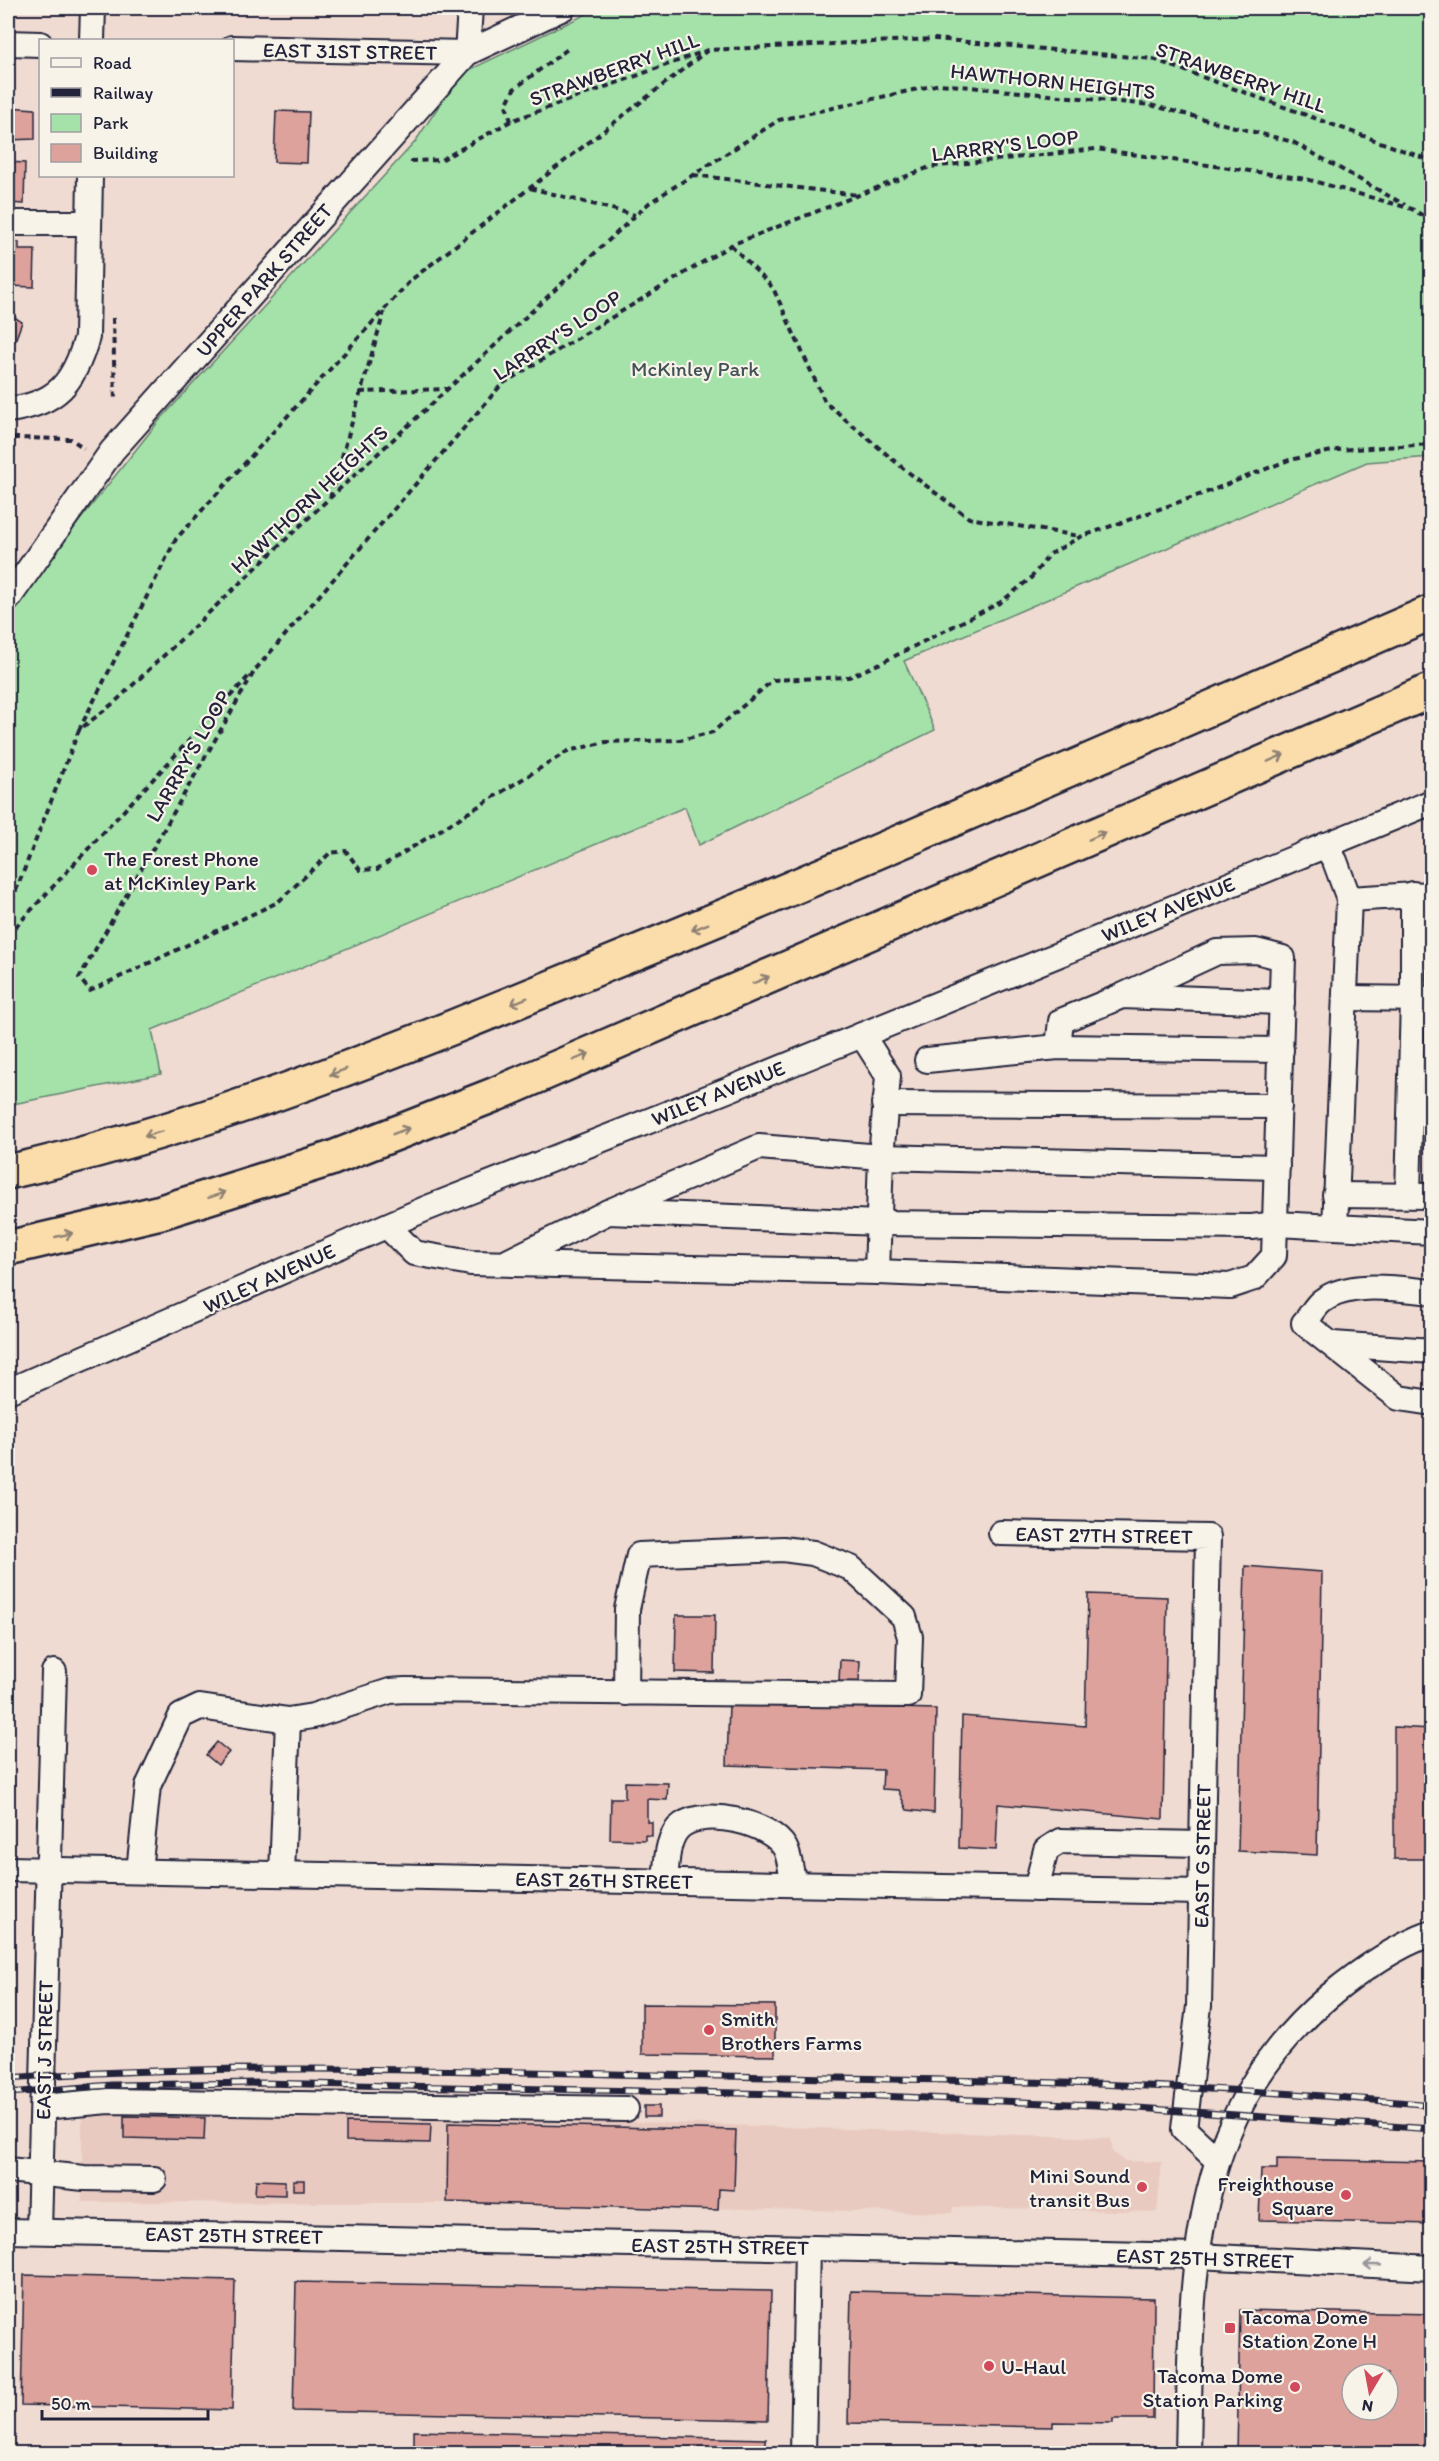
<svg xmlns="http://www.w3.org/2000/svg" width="1439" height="2461" font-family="Itim,sans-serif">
<rect width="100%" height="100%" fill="#efdbd1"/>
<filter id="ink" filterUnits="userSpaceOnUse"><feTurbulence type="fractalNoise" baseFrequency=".0167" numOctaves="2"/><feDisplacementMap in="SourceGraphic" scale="12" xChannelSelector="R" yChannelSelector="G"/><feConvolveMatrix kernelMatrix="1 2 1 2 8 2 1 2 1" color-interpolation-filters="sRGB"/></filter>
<g filter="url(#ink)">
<path fill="#e9cac1" d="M82,2103L1111,2138L1113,2153L1126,2161L1162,2162L1157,2212L953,2207L952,2213L445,2203L82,2202Z"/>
<path fill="#a5e2a9" stroke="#648272" stroke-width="1.5" d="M599,8H1431V457L1367,462L904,661L935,730L699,845L685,807L152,1030L161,1074L8,1105V619L76,525L158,422L415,142L444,98L465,72Z"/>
<g fill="#dca29b" stroke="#22223b" stroke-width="1.5" fill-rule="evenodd">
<path d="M8,107L35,109V139L8,140Z"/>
<path d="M276,111L309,112L307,163L274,162Z"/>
<path d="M8,162L25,163L24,204L8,203Z"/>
<path d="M8,241L19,242V250H35L34,287L8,286Z"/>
<path d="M8,313L22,322L15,341L11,338L8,344Z"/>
<path d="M1245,1566L1322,1572L1317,1855L1238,1851Z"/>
<path d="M1088,1594L1167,1597L1163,1819L998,1804L996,1850L959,1848L962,1716L1085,1726Z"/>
<path d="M676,1615H715L714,1673L675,1672Z"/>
<path d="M840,1660L860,1661L859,1682H839Z"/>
<path d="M729,1704L936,1709L934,1813L907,1810L898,1790L882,1789L883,1770L727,1765Z"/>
<path d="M1394,1727L1432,1729V1859H1394Z"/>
<path d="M217,1742L229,1752L218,1765L206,1755Z"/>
<path d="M625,1782L668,1783L667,1800L647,1799V1822H652V1836L645,1835V1840L610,1839L611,1798H625Z"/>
<path d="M642,2004L775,2005V2056L642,2054Z"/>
<rect x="644" y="2106" width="15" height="11"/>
<path d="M124,2116L205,2118L204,2140L124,2138Z"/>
<path d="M346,2122L431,2124L430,2143L346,2141Z"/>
<path d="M448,2123L736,2130L734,2190L719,2189L718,2210L447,2202Z"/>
<path d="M1277,2159L1432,2162V2224L1259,2220L1261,2169H1277Z"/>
<path d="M256,2180L285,2181V2195L255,2194Z"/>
<rect x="293" y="2180" width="11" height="10"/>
<path d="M24,2275L235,2280L232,2410L21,2405Z"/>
<path d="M296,2282L771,2291L768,2420L293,2411Z"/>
<path d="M851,2291L1154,2298L1153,2419H1113V2423L1053,2422V2427L848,2423Z"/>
<path d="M1240,2310L1432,2314V2454H1237ZM1352,2374H1388V2410H1352Z"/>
<path d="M414,2431L766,2439V2454H414Z"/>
</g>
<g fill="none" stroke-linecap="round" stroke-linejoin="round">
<g stroke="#22223b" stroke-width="28">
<g id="minor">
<path d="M92,40L93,8"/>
<path d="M8,43L40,44"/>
<path d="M232,48L467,53L470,8"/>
<path d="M8,223H89"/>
<path d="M8,410C57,404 74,383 87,337L90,176"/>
<path d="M8,599L112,451L467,53L563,8"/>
<path d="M1325,845L1335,861L1349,899L1335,1227"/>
<path d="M1349,899L1432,894"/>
<path d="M1345,998L1432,999"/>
<path d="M862,1035L888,1076L881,1157L877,1272"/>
<path d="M1058,1047L1061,1021L1122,996L1282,1002"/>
<path d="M927,1060L1058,1047L1281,1050"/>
<path d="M884,1104L1279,1106"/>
<path d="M1335,1195L1432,1196"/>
<path d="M1408,1195L1413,999V894"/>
<path d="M608,1212L879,1223L1252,1227L1276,1224L1432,1232"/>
<path d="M387,1226L414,1253L471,1263L877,1272L1230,1286L1254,1278L1274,1256L1283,958L1256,951L1217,952L1122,996"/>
<path d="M509,1261L608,1212L759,1147L881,1157L1277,1167"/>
<path d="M1432,1292C1400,1289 1349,1280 1322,1301C1315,1306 1310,1317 1304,1323L1399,1398L1432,1403"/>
<path d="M1333,1344L1432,1351"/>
<path d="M8,1391L425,1209L725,1091L1432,802"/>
<path d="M1001,1533L1208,1537L1199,2006L1184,2129L1217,2160"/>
<path d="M8,1869L1201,1892"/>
<path d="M139,1871L148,1786L181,1716L200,1707L288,1720L313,1716L390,1691L405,1690L908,1695L910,1637L904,1617L851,1568L813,1553L783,1549L639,1555L627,1609L626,1693"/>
<path d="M282,1874L288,1720"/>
<path d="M665,1881C667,1864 666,1836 682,1825C706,1808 770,1822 785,1848C790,1857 791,1873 794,1884"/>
<path d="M1036,1889L1046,1850L1060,1841L1202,1844"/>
<path d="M43,2107L108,2101L626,2109"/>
<path d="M8,2170L84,2178L154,2179"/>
<path d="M8,2231L1197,2256L1432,2268"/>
<path d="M39,2231L54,1672"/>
<path d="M803,2454L807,2248"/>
<path d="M1188,2454C1192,2282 1184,2120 1328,1997C1358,1972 1394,1947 1432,1933"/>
</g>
</g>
<g stroke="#22223b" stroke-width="38">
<g id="highway">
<path d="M8,1172C214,1126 408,1046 603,966C881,853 1156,731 1432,612"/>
<path d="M8,1248L161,1212L330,1159L496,1094L1432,690"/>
</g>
</g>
<g stroke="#22223b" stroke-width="4" stroke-dasharray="6 4.5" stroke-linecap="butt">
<path d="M708,50L411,280L176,539L79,730L115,702L320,507L649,203L779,120L940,84L1150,105L1293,142L1405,205"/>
<path d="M511,121L506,105L514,89L569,48"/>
<path d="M410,161L441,160L511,121L708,50L935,39L1153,59L1432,161"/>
<path d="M693,175L857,195"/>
<path d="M530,188L635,215"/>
<path d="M1432,221L1412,209L1306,179L1096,149L930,167L731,245L502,384L255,670L79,978L90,991L278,902L330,853L346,851L360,870L377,869L568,751L606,742L680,740L713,732L773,680L849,677L883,662L1001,602L1031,578L1050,554L1080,537L1210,491L1289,460L1337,450L1432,444"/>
<path d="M731,245L773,288L825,402L904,469L969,518L1079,536"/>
<path d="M113,318L115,402"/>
<path d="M360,392L447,389"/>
<path d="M13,438L71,439L84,448"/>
<path d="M330,498L384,312"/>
<path d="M8,911L79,730"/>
<path d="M8,935L250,675"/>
</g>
<use href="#minor" stroke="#f7f3e8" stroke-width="24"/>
<use href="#highway" stroke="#faddab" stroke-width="33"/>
<g stroke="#22223b" stroke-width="7">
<g id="rail">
<path d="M8,2078C225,2063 441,2070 659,2075C871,2079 1084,2080 1296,2094C1341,2097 1386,2101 1432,2105"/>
<path d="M8,2093L112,2085L260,2083L878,2096L1095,2105L1432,2129"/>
</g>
</g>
<use href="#rail" stroke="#f7f3e8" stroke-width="4.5" stroke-dasharray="14" stroke-linecap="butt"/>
</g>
<defs><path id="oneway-shaft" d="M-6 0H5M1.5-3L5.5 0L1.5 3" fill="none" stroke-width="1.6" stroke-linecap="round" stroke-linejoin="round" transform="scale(1.5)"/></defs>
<g stroke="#8e8073">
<use href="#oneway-shaft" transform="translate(1276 758) rotate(-24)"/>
<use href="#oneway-shaft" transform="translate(1097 836) rotate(-24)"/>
<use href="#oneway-shaft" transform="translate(700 927) rotate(158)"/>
<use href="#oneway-shaft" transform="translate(761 980) rotate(-23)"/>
<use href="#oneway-shaft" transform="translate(519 1001) rotate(158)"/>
<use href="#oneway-shaft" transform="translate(581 1057) rotate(-23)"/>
<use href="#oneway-shaft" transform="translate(338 1072) rotate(159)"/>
<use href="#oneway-shaft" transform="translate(401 1131) rotate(-21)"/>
<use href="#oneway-shaft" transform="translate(153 1134) rotate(163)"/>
<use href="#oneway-shaft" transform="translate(217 1195) rotate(-18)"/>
<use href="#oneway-shaft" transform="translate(64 1235) rotate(-13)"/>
</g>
<use stroke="#97959a" href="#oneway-shaft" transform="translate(1373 2265) rotate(-178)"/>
</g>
<g fill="#d1495b" stroke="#f7f3e8" stroke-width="2">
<circle cx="92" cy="870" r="6"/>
<circle cx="709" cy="2030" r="6"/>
<circle cx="1142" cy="2187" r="6"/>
<circle cx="1346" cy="2195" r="6"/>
<rect x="1224" y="2322" width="12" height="12" rx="3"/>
<circle cx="989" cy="2366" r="6"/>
<circle cx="1295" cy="2387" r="6"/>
</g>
<g text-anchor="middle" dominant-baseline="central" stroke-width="4.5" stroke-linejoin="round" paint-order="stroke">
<g font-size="21" fill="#22223b" stroke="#f7f3e8">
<text transform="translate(350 51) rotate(1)">EAST 31ST STREET</text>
<text transform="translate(614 69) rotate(-20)">STRAWBERRY HILL</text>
<text transform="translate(1241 77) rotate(19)">STRAWBERRY HILL</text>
<text transform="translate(1053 81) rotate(6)">HAWTHORN HEIGHTS</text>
<text transform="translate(1005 145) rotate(-7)">LARRRY'S LOOP</text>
<text transform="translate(264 280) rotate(-49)">UPPER PARK STREET</text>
<text transform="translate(557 335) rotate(-33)">LARRRY'S LOOP</text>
<text transform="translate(309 499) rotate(-43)">HAWTHORN HEIGHTS</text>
<text transform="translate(188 756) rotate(-60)">LARRRY'S LOOP</text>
<text transform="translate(1168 909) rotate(-22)">WILEY AVENUE</text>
<text transform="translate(718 1093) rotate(-22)">WILEY AVENUE</text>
<text transform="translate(269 1278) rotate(-24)">WILEY AVENUE</text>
<text transform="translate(1104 1535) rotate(1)">EAST 27TH STREET</text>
<text transform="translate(1202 1856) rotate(-89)">EAST G STREET</text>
<text transform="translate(604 1880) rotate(1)">EAST 26TH STREET</text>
<text transform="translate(44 2050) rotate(-89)">EAST J STREET</text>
<text transform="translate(234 2235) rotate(1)">EAST 25TH STREET</text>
<text transform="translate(720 2246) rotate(1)">EAST 25TH STREET</text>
<text transform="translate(1205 2258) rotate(2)">EAST 25TH STREET</text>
</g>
<g font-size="21" fill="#435256" stroke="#f7f3e8">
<text x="695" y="368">McKinley Park</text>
</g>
<g font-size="21" fill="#22223b" stroke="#f7f3e8" text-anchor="start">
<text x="104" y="858">The Forest Phone<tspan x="104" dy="24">at McKinley Park</tspan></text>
<text x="721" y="2018">Smith<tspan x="721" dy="24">Brothers Farms</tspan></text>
<text x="1130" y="2175" text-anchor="end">Mini Sound<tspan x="1130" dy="24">transit Bus</tspan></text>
<text x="1334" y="2183" text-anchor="end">Freighthouse<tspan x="1334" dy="24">Square</tspan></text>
<text x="1242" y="2316">Tacoma Dome<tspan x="1242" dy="24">Station Zone H</tspan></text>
<text x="1001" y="2366">U-Haul</text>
<text x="1283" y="2375" text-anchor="end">Tacoma Dome<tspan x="1283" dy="24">Station Parking</tspan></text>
</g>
</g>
<rect width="1439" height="2461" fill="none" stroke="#f7f3e8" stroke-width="30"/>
<rect x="15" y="15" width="1409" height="2431" fill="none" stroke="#22223b" stroke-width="2" filter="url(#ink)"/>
<rect x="39" y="39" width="195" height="138" fill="#f7f3e8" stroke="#a29fa3" stroke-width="1.5"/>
<rect x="51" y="58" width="30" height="9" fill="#f7f3e8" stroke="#a29fa3" stroke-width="1.5"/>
<text x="93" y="69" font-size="18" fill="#22223b">Road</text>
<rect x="51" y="88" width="30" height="9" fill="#22223b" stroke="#a29fa3" stroke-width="1.5"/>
<text x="93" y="99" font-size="18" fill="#22223b">Railway</text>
<rect x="51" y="114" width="30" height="18" fill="#a5e2a9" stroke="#a29fa3" stroke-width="1.5"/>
<text x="93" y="129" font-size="18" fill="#22223b">Park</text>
<rect x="51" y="144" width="30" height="18" fill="#dca29b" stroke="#a29fa3" stroke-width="1.5"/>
<text x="93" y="159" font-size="18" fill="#22223b">Building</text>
<g transform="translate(1370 2392) rotate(190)"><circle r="28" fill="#f7f3e8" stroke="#a29fa3" stroke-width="1.5"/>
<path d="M0-4.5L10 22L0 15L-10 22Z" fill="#d1495b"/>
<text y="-9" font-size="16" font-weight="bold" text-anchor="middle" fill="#22223b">N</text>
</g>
<path d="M42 2410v9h166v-9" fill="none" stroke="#22223b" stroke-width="3"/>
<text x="51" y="2410" font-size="18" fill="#22223b" stroke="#f7f3e8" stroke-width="4.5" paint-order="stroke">50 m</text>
</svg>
